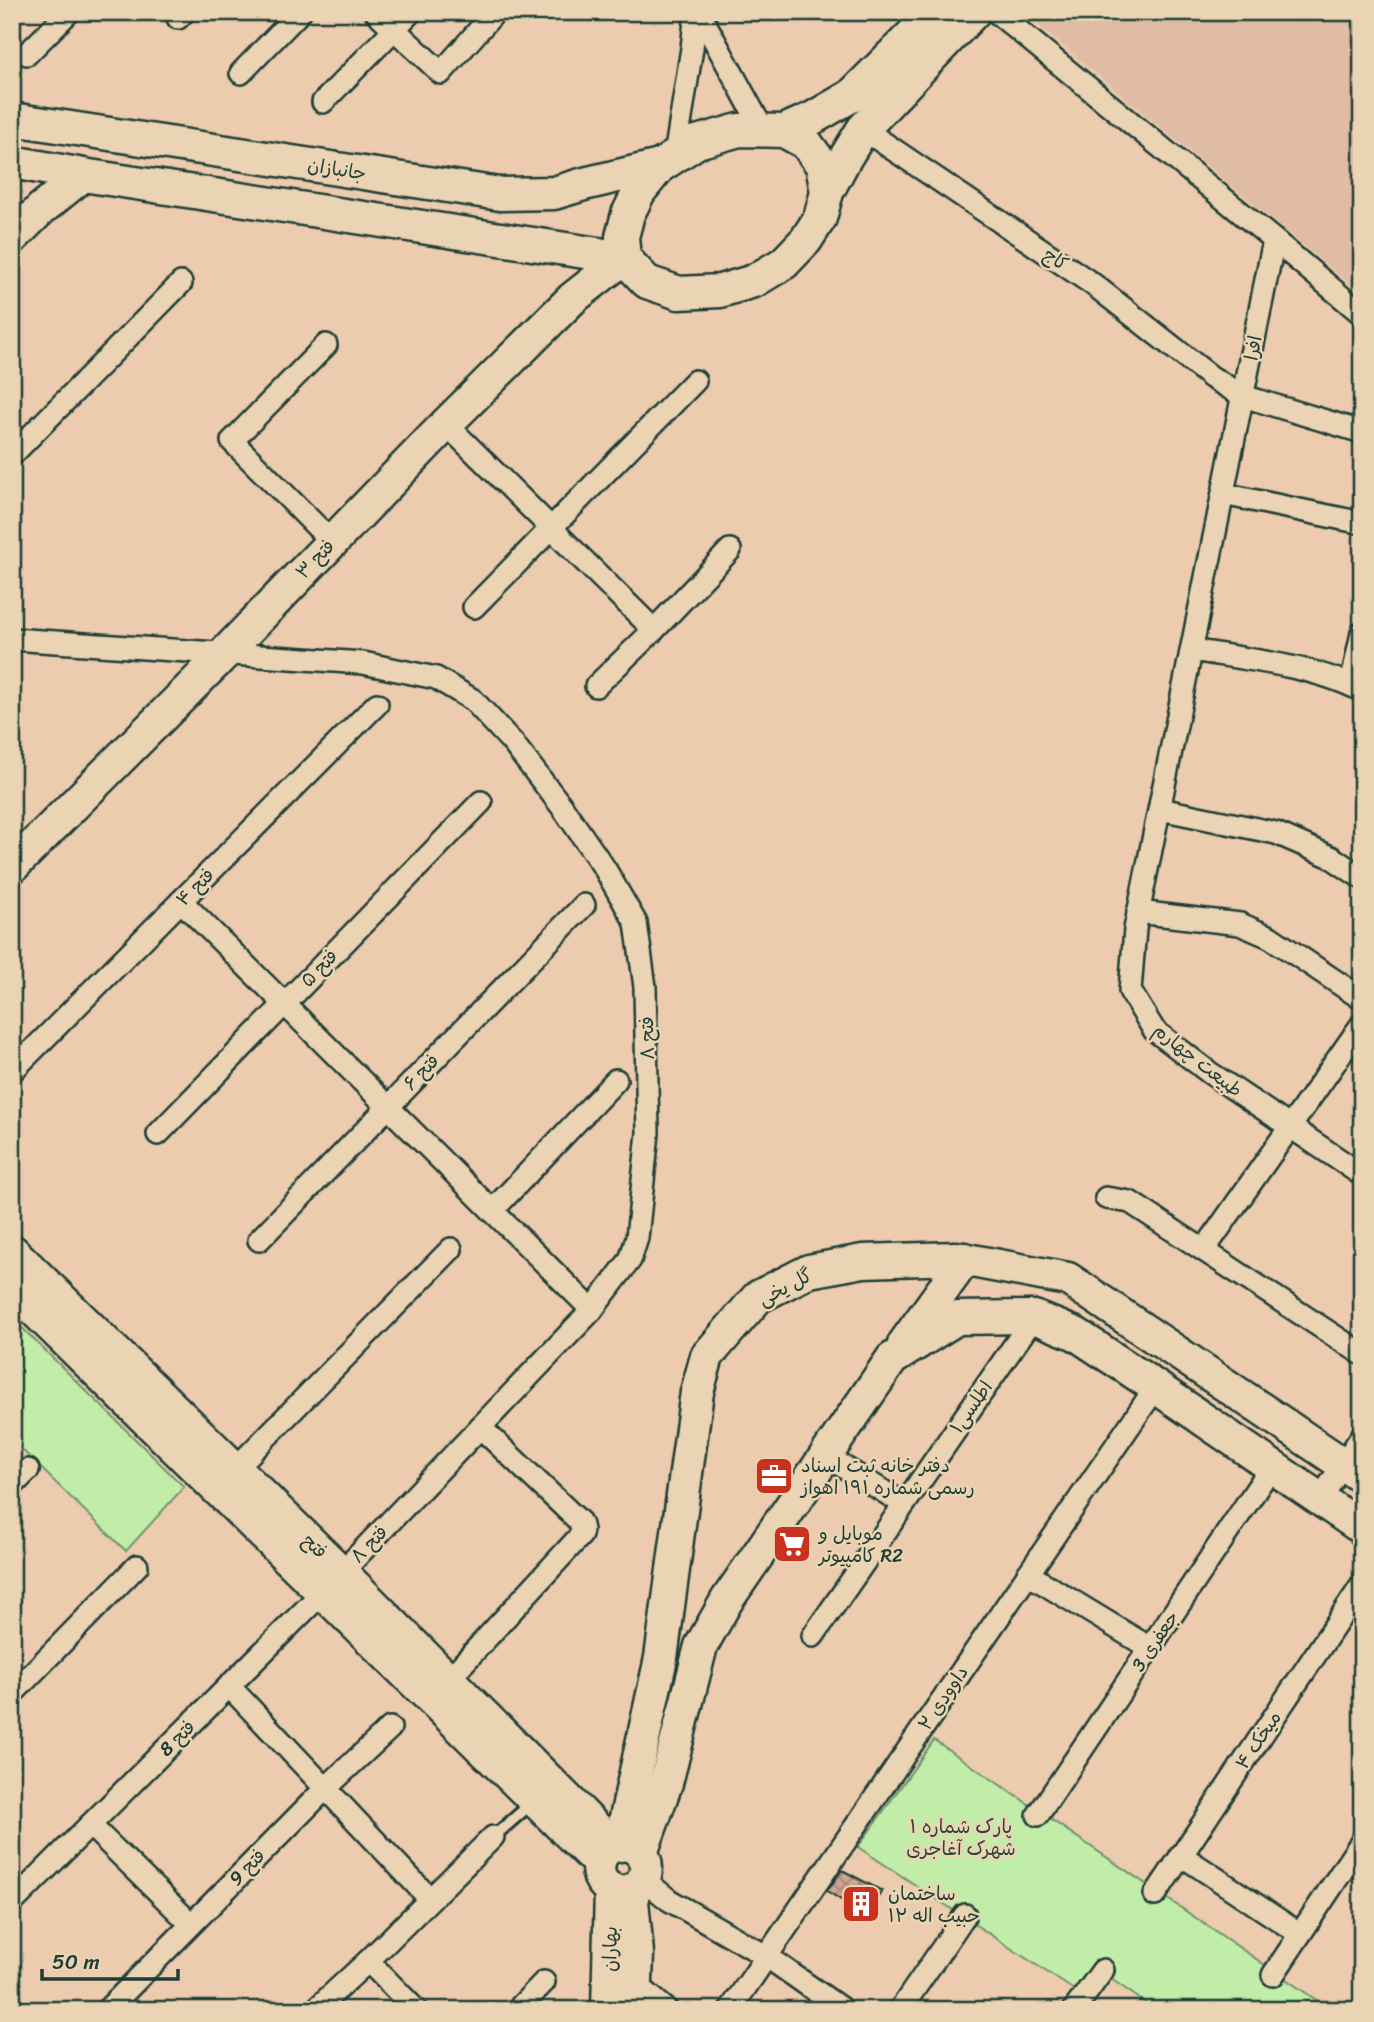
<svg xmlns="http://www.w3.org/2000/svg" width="1374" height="2022" font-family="Sriracha,'Playpen Sans Arabic',sans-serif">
<defs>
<pattern id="building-cross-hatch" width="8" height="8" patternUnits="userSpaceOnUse" patternTransform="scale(1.75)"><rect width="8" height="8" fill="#d0a493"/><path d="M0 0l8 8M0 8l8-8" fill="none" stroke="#a88779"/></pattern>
</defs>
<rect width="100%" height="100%" fill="#eccbae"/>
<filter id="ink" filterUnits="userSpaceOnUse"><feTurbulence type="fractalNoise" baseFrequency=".0143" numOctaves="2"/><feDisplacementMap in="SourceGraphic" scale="14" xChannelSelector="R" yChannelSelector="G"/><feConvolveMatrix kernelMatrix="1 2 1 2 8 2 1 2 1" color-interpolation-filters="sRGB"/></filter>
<g filter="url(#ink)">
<path fill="#e0bca4" d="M1022,12H1362V294L1111,86Z"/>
<g fill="#c2eda9" stroke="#70956e" stroke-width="2">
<path d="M12,1318L184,1487L126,1551L12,1440Z"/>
<path d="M934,1740L1331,2010H1156L1114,1981L1090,1968L1074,1990L858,1847Z"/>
</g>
<path fill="url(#building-cross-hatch)" stroke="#1f3d34" stroke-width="2" d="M842,1870L882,1891L866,1916L827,1891Z"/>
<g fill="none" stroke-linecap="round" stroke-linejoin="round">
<g stroke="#1f3d34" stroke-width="16">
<path id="lane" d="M493,1837L532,1803"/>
</g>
<g stroke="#1f3d34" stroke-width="26">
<g id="street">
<path d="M376,12L441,73L495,12"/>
<path d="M699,12L763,130"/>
<path d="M996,12L1274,240L1135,929L1130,991L1154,1030L1210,1073L1362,1175"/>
<path d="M178,18L184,12"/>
<path d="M27,54L69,12"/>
<path d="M241,73L300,12"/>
<path d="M323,102L411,12"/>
<path d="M863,129L1094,285L1211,377L1243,396L1362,432"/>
<path d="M675,156L692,48L696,12"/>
<path d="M1274,240L1362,314"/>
<path d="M326,345L232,441L332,542"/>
<path d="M446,424L654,630L730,550"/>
<path d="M12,455L181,283"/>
<path d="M1223,494L1362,523"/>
<path d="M474,607L695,381"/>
<path d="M12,639L363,663L436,678L473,700L512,742L563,808L605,869L636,923L645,987L648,1133L637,1238L630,1260L592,1310L322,1593L12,1903"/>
<path d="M1192,650C1243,659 1317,666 1362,691"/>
<path d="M1351,685L1362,633"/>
<path d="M596,686L654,630"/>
<path d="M1160,809L1276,833L1331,857L1362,878"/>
<path d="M181,901L592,1310"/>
<path d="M1138,912L1240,924L1270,937L1362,999"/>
<path d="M12,1071L377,704"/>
<path d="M158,1134L481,802"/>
<path d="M1106,1198L1130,1202L1362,1354"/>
<path d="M492,1211L616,1080"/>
<path d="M259,1240L584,905"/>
<path d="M1204,1250L1362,1024"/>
<path d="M826,1456L904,1504"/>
<path d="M235,1469L451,1249"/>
<path d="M12,1486L28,1470"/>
<path d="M1320,1499L1362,1436"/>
<path d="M1028,1574L1150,1648"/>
<path d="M813,1636L1034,1317"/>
<path d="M448,1680L581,1535L582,1530L580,1522L480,1427"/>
<path d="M229,1686L430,1899"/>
<path d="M12,1694L137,1566"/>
<path d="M1038,1815L1272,1466"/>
<path d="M90,1825L191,1924"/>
<path d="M1181,1855L1300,1934"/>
<path d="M643,1879L669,1900L766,1956L843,2010"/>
<path d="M1155,1895L1362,1585"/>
<path d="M368,1961L416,2010"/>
<path d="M1273,1975L1362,1841"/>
<path d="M635,1983L667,2010"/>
<path d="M107,2010L326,1788L390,1728"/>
<path d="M315,2010L368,1961L493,1837"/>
<path d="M517,2010L544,1982"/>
<path d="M730,2010L1156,1387"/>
<path d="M900,2010L965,1915"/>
<path d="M1074,2010L1103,1970"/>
</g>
</g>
<g stroke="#1f3d34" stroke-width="37">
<g id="secondary">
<path d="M12,119L500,194L554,193L584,184L660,166"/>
<path d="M784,131L806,143L822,165L827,192L820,218L806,240L784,263L754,281L720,291L679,293L647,282L624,258L622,237L628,214L639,192L660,166L697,142L739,130L784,131L813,118L851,96L935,12"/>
<path d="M12,162L83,175L624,258"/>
<path d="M827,192L844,160L863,129L974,12"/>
<path d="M12,238L41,209L83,175"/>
<path d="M12,867L225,653L446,424L573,298L624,258"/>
<path d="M12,1251L348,1579L614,1846"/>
<path d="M12,1288L599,1863"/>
<path d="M904,1344L965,1259"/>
<circle cx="622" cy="1868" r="24"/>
<path d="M620,1845L661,1658L697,1392L707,1356L758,1297L809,1271L863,1261L956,1258L1068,1279L1362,1477"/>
<path d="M641,1853L666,1783L701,1646L727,1600L892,1359L957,1318L1034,1317L1076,1334L1156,1387L1362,1528"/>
<path d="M631,1890L637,1953L635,2010"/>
<path d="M608,2010L611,1889"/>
</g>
</g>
<use href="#lane" stroke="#ebd4b3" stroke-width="10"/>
<use href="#street" stroke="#ebd4b3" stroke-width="21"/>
<use href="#secondary" stroke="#ebd4b3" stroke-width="32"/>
</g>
</g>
<defs>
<g id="office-square" transform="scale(2.0125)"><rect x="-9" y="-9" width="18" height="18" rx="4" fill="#c8321e" stroke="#ebd4b3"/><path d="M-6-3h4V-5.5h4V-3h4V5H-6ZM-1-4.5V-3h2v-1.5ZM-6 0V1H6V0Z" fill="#fff"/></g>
<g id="supermarket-square" transform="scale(2.0125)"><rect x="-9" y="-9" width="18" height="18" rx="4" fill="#c8321e" stroke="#ebd4b3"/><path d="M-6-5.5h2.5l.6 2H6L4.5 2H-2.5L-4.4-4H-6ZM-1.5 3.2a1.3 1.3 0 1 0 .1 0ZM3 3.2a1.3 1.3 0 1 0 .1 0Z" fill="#fff"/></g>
<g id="building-square" transform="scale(2.0125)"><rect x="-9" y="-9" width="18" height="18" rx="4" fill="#c8321e" stroke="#ebd4b3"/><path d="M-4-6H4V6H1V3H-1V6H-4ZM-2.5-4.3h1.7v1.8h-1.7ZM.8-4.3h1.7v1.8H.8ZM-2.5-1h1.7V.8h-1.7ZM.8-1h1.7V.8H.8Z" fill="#fff"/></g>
</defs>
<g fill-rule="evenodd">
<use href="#office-square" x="774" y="1476"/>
<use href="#supermarket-square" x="792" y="1544"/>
<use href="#building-square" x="861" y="1904"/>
</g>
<g text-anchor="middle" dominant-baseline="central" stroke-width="5" stroke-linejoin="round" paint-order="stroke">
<g font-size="19" fill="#1f3d34" stroke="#ebd4b3">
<text transform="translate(337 169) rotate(9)">جانبازان</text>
<text transform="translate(1056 259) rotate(34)">کاج</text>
<text transform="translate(1253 348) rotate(-79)">افرا</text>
<text transform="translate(315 559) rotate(-46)">فتح ۳</text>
<text transform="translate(195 887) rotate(-45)">فتح ۴</text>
<text transform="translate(319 968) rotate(-46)">فتح ۵</text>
<text transform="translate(647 1038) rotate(-91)">فتح ۸</text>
<text transform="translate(1198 1060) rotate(38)">طبیعت چهارم</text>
<text transform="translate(421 1072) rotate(-46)">فتح ۶</text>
<text transform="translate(785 1287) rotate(-28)">گل یخی</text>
<text transform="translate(971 1407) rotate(-55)">اطلسی۱</text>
<text transform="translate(369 1544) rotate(-46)">فتح ۸</text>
<text transform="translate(315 1546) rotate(44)">فتح</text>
<text transform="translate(1155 1641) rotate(-56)">3 جعفری</text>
<text transform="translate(943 1698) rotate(-56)">داوودی ۲</text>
<text transform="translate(177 1738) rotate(-45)">فتح 8</text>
<text transform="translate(1258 1740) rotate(-56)">میخک ۴</text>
<text transform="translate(247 1867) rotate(-45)">فتح 9</text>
<text transform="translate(610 1949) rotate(-89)">بهاران</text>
</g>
<g font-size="19" fill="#1f3d34" stroke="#ebd4b3" text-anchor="start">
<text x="801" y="1465">دفتر خانه ثبت اسناد<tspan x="801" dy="22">رسمی شماره ۱۹۱ اهواز</tspan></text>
<text x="819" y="1533">موبایل و<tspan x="819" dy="22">کامپیوتر R2</tspan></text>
<text x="888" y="1893">ساختمان<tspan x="888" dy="22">حبیب اله ۱۲</tspan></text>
</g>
<g font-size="19" fill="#27463a" stroke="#ebd4b3">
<text x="961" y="1826">پارک شماره ۱<tspan x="961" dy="22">شهرک آغاجری</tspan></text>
</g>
</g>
<rect width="1374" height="2022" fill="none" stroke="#ebd4b3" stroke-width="42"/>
<rect x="21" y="21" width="1332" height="1980" fill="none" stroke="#1f3d34" stroke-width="2.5" filter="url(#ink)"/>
<path d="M42 1969v10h136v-10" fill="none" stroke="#1f3d34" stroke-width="3.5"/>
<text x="52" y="1969" font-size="21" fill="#1f3d34" stroke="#ebd4b3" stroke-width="5" paint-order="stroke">50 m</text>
</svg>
